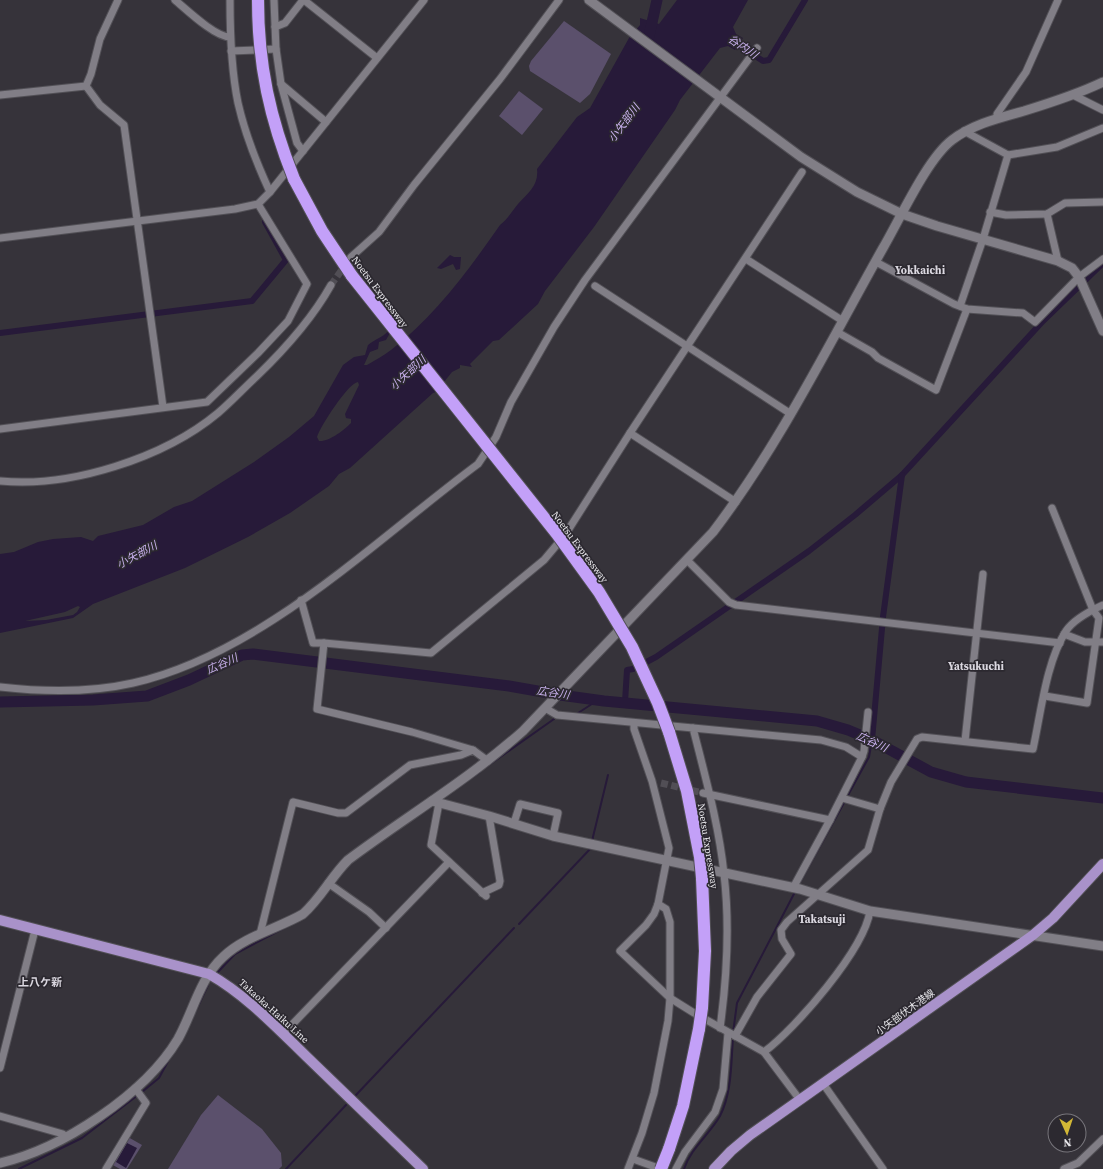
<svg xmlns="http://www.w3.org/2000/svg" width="1103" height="1169" font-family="'Source Serif 4','Noto Sans JP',serif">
<rect width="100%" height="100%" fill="#36333a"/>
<g fill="#5b506c">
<path d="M564,21L611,54L590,94L580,103L530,71L529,66L531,61Z"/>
<path d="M519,91L543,109L522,135L499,116Z"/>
<path d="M218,1095L262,1129L281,1153L282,1166L279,1169H168L201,1115Z"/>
<path d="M128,1137L142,1145L127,1169H120L111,1164Z"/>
</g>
<g fill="#271a39" fill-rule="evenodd">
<path d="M677,0H748L733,27L736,34L743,38L735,50L728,46L720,48L680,100L675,110L594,227L545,291L538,304L499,340L493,341L470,364L472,367L460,365V368L452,372L436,392L433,393L350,468L339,474L329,486L290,513L248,537L185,568L93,604L73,618L0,633V554L14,552L38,542L53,539L81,537L93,541L98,536L143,525L174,507L192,501L254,462L289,437L314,416L343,365L354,357L365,355L368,345C381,335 388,337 394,320L393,317L381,313L391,307L398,319L386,340L379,342L378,349L370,352L364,365H367C375,360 383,356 391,350C435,316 468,271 500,225C508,219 512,211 518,204C528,193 539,185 537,169L577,117L590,108L629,38L640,25V18L659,24ZM358,382L359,385L345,414L346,418L351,419V423C344,430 329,442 319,441L317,437C320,427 348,383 358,382ZM78,606L80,607L77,612L73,615L46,620L25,621L65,612Z"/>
<path d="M450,255L454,257H461L460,269L456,270L453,264L441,269L437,268Z"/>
<path d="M127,1143L137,1148L126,1168L116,1162Z"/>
</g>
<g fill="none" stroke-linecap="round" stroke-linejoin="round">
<g stroke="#271a39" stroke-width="2">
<path d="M575,715L598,700"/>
<path d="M486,767L554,719"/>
<path d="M457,788L480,772"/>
<path d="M847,797L869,757L872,740"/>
<path d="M592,841L608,775"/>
<path d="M798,886L845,801"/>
<path d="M519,924L591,848"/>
<path d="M216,974L235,954L288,926"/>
<path d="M191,1021L208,985"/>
<path d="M733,1033L737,1003L796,890"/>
<path d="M142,1092L159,1078L172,1054"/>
<path d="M356,1095L514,928"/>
<path d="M19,1169L82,1138L138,1095"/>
<path d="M286,1169L346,1105"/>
<path d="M684,1169C691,1148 709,1135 720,1116C732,1093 731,1063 733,1038"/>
</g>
<g stroke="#271a39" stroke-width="6">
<path d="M732,41L763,61L769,60L805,0"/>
<path d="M0,333L252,301L286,260L265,222"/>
<path d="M625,702L627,670L633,669L656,657L809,551L855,515L902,475L1043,321L1102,264"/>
<path d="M872,740L883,617L902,475"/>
</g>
<g stroke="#271a39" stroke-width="11">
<path d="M649,36L657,0"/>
<path d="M0,702L93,700L147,696L189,680L242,655L253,654L509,686L560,695L604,701L817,721L848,730L872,740L931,772L966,782L1103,798"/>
</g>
<g stroke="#514e55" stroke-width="7" stroke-dasharray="7 3.5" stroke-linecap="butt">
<path d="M331,285L351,257"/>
<path d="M661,783L703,793"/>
</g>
<g stroke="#525056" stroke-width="9">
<g id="minor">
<path d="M175,0C187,10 215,37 230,37"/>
<path d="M230,0C230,34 231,69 238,103C245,134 257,164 270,192"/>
<path d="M274,0L276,49L281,84L297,143L303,151"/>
<path d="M304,0L377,58"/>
<path d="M275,27L285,23L303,0"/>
<path d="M231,51L276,49"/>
<path d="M281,84L326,122"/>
<path d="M86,86L100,105L124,125L163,407"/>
<path d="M86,86L91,74L100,39L118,0"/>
<path d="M0,95L86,86"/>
<path d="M1073,95L1103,110"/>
<path d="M998,118L997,114L1026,72L1058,0"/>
<path d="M964,131L1008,155L1057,147L1103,128"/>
<path d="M990,212L1006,215L1047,214L1065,203L1103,202"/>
<path d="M1047,214L1058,261"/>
<path d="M0,238L235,209L258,204L270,192L424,0"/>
<path d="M351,257L379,232L414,185L500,79L559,0"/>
<path d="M746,259L843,321"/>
<path d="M876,262L954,304L967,309L1023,313L1035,322L1079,277L1103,259"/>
<path d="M595,286L791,414"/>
<path d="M960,306L983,239L1008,155"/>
<path d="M837,332L872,352L878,358L936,390L967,309"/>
<path d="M0,429L207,402L258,353L288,321L307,284L258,204"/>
<path d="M630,433L736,502"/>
<path d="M0,481C70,488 164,458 218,413C231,402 244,388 257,376C285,349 312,319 331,285"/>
<path d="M687,560L729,602L736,605L1060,643"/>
<path d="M301,600L313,643H324L431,653L544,560L565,535L630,433L802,172"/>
<path d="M1064,634L1085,642H1103"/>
<path d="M324,643L317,709L412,732L473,750"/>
<path d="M0,687C44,692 89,693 133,683C261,654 374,541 478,464L496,437L511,402L554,327L585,280L757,48"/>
<path d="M1045,696L1087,703L1099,618L1093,610L1052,508"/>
<path d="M545,708L557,715L693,728C705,776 719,825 724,874C730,925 727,977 720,1028"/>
<path d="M634,723V729L652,781L669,848L658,904L654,914L646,925L620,951L670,998L694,1013L764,1052L800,1100"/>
<path d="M693,728L821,740L846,747L862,757L830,820"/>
<path d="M965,741L983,574"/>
<path d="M862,757L864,751L868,712"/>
<path d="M703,793L830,820L793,888"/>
<path d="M842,798L880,809"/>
<path d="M439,803L431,845L486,896"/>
<path d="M514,823L520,804L558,813L553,836"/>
<path d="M328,883L369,912L386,928"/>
<path d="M482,893L499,885L500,881L489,816"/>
<path d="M260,934L293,802L338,813H346L410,765L461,755L473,750L488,761"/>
<path d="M283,1034L449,862"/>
<path d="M735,1036L757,997L791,954L782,939L781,930L787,922L868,850L880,809L891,782L917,739L922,737L1033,749C1041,713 1046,662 1066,631C1074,619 1090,611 1103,605"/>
<path d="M764,1052C796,1028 864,950 870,911"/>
<path d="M0,1068L35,930"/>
<path d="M824,1085L883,1169"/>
<path d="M0,1116L63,1134L65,1138"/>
<path d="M633,1159L661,1169"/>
<path d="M106,1169L146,1103L135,1088"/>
<path d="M628,1169L642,1133L654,1093L668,1021L670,998V922L666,909L658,904"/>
<path d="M676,1169L685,1152L715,1112L723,1089L728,1033"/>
<path d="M1064,1169L1078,1163L1103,1139"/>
</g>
</g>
<g stroke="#525056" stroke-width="11">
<g id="tertiary">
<path d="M589,0L801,157L857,192L902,214L937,226L1058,261L1072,268L1079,277L1103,331"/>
<path d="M432,801L489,816L553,836L800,889L870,911L1103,946"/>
<path d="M0,1163C62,1149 145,1094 178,1039C193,1012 200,978 223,957C245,936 277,929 303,914C321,898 331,877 348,860C407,816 468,780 523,731L713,532C780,444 829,344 883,248C900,219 927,159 952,140C973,124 999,118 1024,111C1050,103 1078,94 1103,82"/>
</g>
</g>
<g stroke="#525056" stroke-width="12">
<g id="primary">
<path d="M0,920L209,974C246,995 276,1027 307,1057C345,1094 384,1131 423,1169"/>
<path d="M714,1169L731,1151L750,1135L1033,935L1053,918L1103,864"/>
</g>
</g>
<g stroke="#525056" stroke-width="14">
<g id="motorway">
<path d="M294,179L322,231L352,276"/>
<path d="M669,732L687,791L700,857"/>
<path d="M702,1008L705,951L702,878"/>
<path d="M669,1149L683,1106L699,1029"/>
</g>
</g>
<use href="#minor" stroke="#817e86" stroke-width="7"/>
<use href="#tertiary" stroke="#817e86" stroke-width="9"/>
<use href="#primary" stroke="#a992ca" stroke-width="10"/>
<use href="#motorway" stroke="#c3a0f8" stroke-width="12"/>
<g stroke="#525056" stroke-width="14" stroke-linecap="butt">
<g id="motorway-bridge">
<path d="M258,0C258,65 270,119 294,179"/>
<path d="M352,276L557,534L599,592L632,647L658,703L669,732"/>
<path d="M700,857L702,878"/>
<path d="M699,1029L702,1008"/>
<path d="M661,1169L669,1149"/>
</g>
</g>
<use href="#motorway-bridge" stroke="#c3a0f8" stroke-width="12"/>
</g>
<g text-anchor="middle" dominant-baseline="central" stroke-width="3.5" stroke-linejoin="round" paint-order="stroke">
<g font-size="10" fill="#e8e7eb" stroke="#2c2930">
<text transform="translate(380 292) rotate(53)">Noetsu Expressway</text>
<text transform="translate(580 547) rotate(53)">Noetsu Expressway</text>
<text transform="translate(708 846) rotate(81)">Noetsu Expressway</text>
<text transform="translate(274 1011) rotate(42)">Takaoka-Haiku Line</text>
<text transform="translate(905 1012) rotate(-36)">小矢部伏木港線</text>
</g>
<g font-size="11" font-style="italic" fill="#cbb3f0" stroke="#2c2930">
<text transform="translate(743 47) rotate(34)">谷内川</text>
<text transform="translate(624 123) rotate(-53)">小矢部川</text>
<text transform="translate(408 373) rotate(-43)">小矢部川</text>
<text transform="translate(137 555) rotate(-28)">小矢部川</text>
<text transform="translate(222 664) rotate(-24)">広谷川</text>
<text transform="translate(553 693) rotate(9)">広谷川</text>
<text transform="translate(872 742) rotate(24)">広谷川</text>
</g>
<g font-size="11" font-weight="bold" fill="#dbd8e0" stroke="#2c2930">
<text x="920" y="270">Yokkaichi</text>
<text x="976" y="666">Yatsukuchi</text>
<text x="822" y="919">Takatsuji</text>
<text x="40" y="982">上八ケ新</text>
</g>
</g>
<g transform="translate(1067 1133) rotate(177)"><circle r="19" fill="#2c2930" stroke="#77757b"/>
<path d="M0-3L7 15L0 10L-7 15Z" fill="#d2b736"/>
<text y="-6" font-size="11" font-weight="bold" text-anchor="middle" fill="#e8e7eb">N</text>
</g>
</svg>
